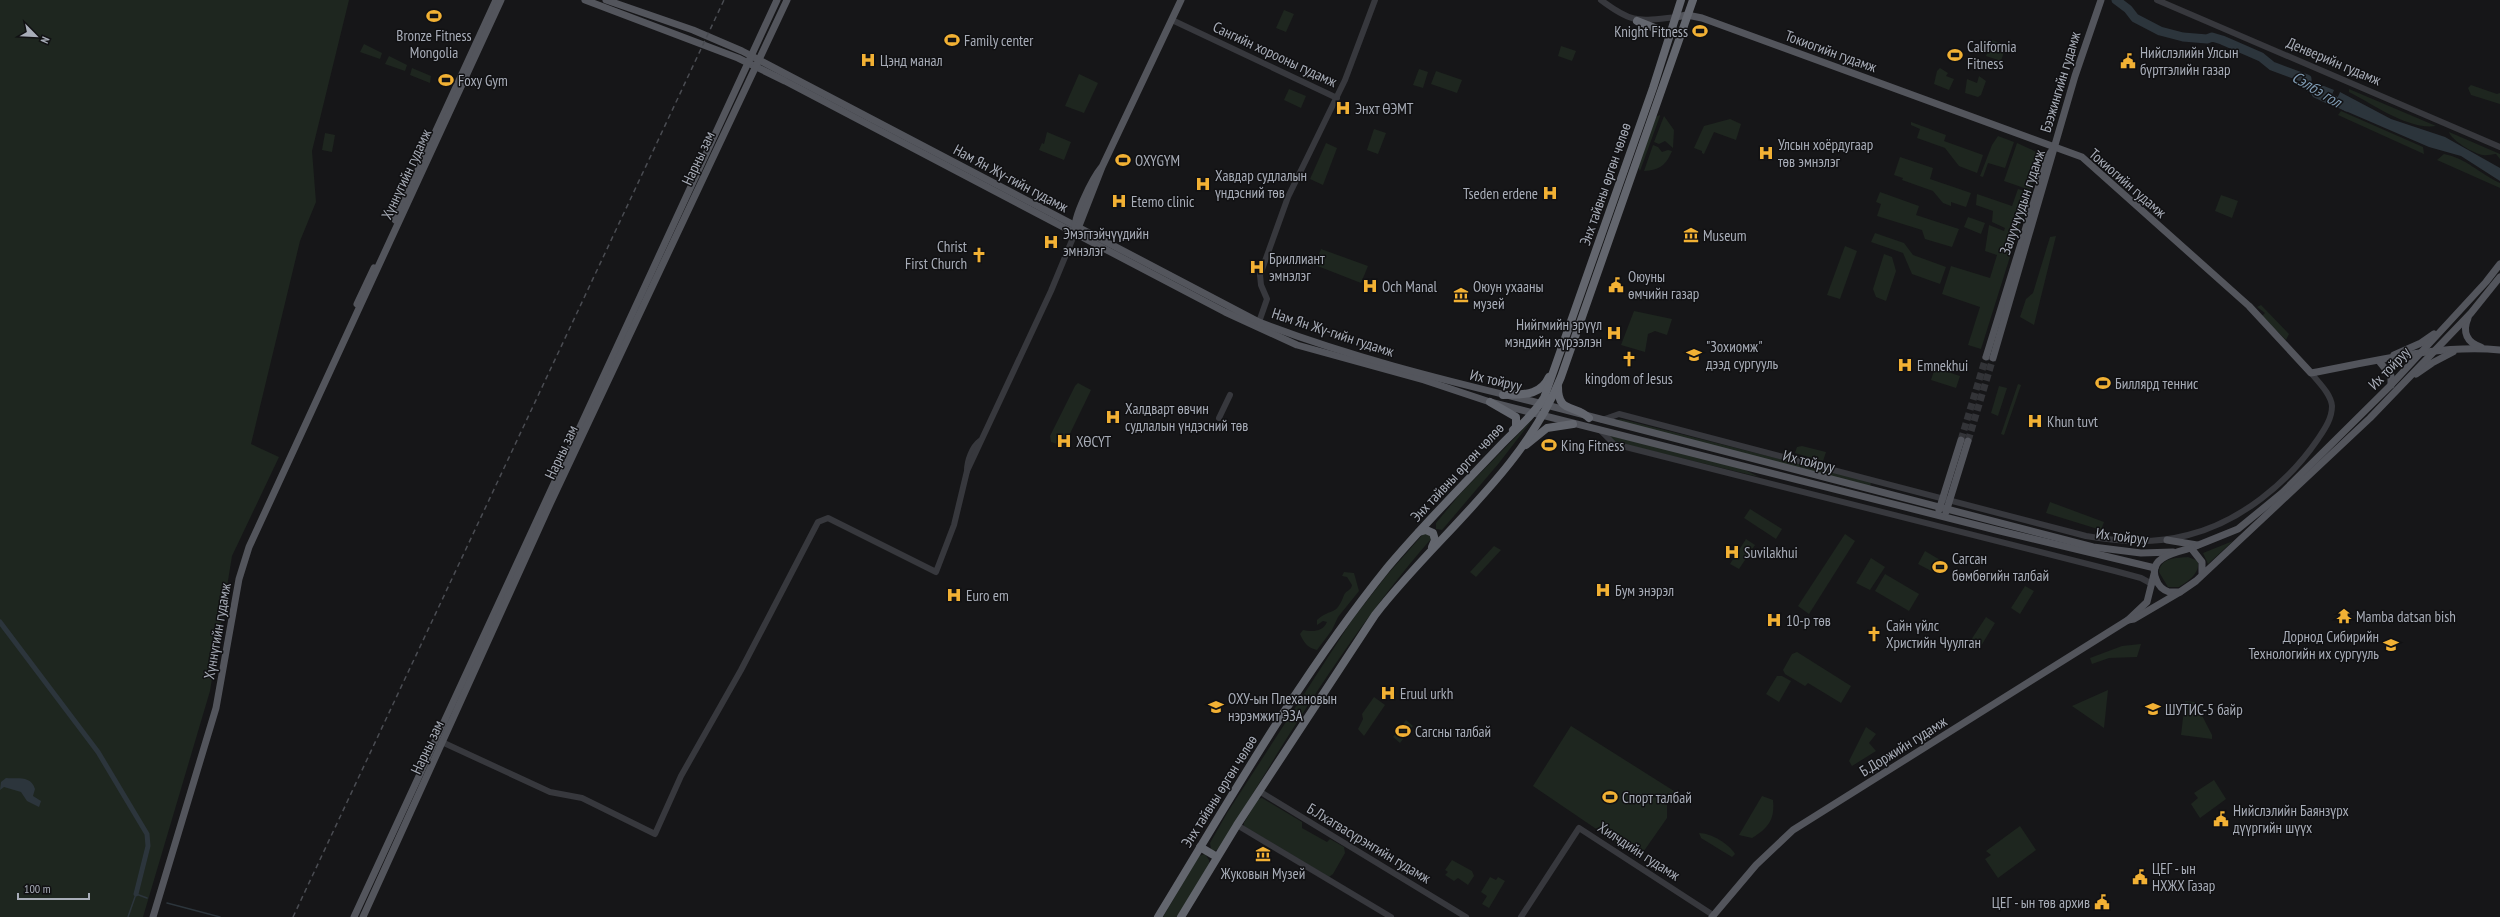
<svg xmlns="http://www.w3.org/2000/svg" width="2500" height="917" font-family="'PT Sans Narrow',sans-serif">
<rect width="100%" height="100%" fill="#161618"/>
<g fill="#1e261f">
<path d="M0,0H349L312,151L316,202L300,241L251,444L279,457L232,556L210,691L143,917H0Z"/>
<path d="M1284,10L1294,14L1286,32L1276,28Z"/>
<path d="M1992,40L2006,45L2001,61L1986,56Z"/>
<path d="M364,44L382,53L380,59L360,52Z"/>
<path d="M1561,46L1576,51L1572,61L1558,56Z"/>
<path d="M389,56L407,65L405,71L385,64Z"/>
<path d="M412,68L431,76L430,83L410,75Z"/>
<path d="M1940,68L1948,73L1946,76L1954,79L1949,90L1934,84L1937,71Z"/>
<path d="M1419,69L1428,72L1423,88L1413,85Z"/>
<path d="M1436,71L1462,80L1457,93L1431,84Z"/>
<path d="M1079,74L1098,83L1084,113L1065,106Z"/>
<path d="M1979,76L1986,81L1981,95L1978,97L1965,93L1967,79L1977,83Z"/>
<path d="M2471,85L2497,94L2500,93V104L2471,95L2468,88Z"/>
<path d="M1289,89L1306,96L1301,108L1284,100Z"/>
<path d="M2349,89L2436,126C2408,130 2373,104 2349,92Z"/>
<path d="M2341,111L2423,147L2424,154L2338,115Z"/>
<path d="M1660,115V116L1640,171L1638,167L1656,117Z"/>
<path d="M1664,116L1674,130L1673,148L1665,141L1659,144L1654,142Z"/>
<path d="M1730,119L1741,124L1736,140L1714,132L1704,154L1702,153V151L1694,148L1704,126Z"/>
<path d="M1911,122L1946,135L1944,141L1983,155L1977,173L1959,166L1945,148L1917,138L1920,129L1911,125Z"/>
<path d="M1374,129L1386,133L1378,154L1367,150Z"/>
<path d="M1047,132L1071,142L1064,160L1039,150L1042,143L1044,144Z"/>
<path d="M2449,132L2500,154V159L2496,154C2492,154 2487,156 2483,155C2474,154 2451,140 2449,132Z"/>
<path d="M325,133L335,135L332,152L322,150Z"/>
<path d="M1998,136L2014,142L2005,168L1988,163L1983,177L1980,176L1992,145Z"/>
<path d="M1326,143L1337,148L1323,185L1310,179Z"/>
<path d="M2017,143L2041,154L2030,190L2004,181Z"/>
<path d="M1653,145L1658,147L1662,152L1668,150L1672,151C1666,165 1660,170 1644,171Z"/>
<path d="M2444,154C2466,158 2480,174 2500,183V188L2437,160Z"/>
<path d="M1900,157L1933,168L1930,179L1971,193L1966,207L1951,202V206L1943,203L1933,191L1902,180L1903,178L1894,175Z"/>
<path d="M2018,189L2030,193L1981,349L1968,345L1980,307L1942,294L1951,266L1990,278L1997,255L1985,251L1989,225L2004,231L2005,228L1992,222L1993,211L1976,205L1977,194L2012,206Z"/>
<path d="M1880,192L1919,206L1916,215L1959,229L1952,247L1925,239L1922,230L1877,216L1881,204L1876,202Z"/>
<path d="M2221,195L2238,201L2232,218L2215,211Z"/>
<path d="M1968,217L1985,223L1981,234L1964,227Z"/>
<path d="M1875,233L1904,243L1913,255L1946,267L1940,284L1912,274L1903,253L1871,242Z"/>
<path d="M2056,236L2034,325L2020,317L2026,299L2033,293L2050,237Z"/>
<path d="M1845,246L1857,251L1840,299L1827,295Z"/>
<path d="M1321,249L1368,266L1361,283L1315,265Z"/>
<path d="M1884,254L1892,257L1896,271L1886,301L1876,297L1873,289Z"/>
<path d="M2261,305L2289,334L2286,340L2262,316L2265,313L2257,307Z"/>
<path d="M1634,311L1672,319L1667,335L1655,331L1648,334L1645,352L1621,345Z"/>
<path d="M1935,368L1960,376L1956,388L1931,380Z"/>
<path d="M1078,383L1091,390L1064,446L1051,442L1050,436L1075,386Z"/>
<path d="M2018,384L2021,385L2004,435L2001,434Z"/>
<path d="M1999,386L2007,388L1998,416L1991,413Z"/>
<path d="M1533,419L1499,463L1442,530L1436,529V523L1460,494Z"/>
<path d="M1621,419L1871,482L1870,487L1615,420Z"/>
<path d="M1607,435L1739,467L1759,477L1615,442Z"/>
<path d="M1802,446L1826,452L1823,461L1795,453L1797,447Z"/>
<path d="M2050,502L2104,522L2101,530L2046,513Z"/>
<path d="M1750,509L1782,529L1776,539L1744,518Z"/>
<path d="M1428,532L1431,539C1349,633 1284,742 1219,849L1214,851L1211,849L1210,843L1227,813L1352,620L1387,575L1424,533Z"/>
<path d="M1845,534L1855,541L1809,614L1798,606Z"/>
<path d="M1746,539L1755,545L1739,569L1730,564Z"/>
<path d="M2233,541L2208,564L2203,553Z"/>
<path d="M1494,546L1501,550L1476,577L1470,572Z"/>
<path d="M1925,551L1947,564L1939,575L1918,564Z"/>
<path d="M2188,557L2198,561C2200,574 2188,581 2179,587H2168L2159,572C2161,557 2177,558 2188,557Z"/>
<path d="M1871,558L1885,567L1870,590L1856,583Z"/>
<path d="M1344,572L1354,573L1359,591L1338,617L1332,630L1317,650C1308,648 1304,643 1300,634L1303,630C1312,632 1323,632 1327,622L1323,621L1317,625V620C1332,607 1336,617 1344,595C1346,590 1351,591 1352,585L1347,577L1342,576Z"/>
<path d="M1885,574L1919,594L1909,611L1875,591Z"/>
<path d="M2025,586L2034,591L2020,614L2011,608Z"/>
<path d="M1986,617L1995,623L1981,646L1971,640Z"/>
<path d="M2141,644L2137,657L2109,658L2092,664L2090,658L2122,646Z"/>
<path d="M1797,652L1851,686L1841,703L1808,683L1805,686L1785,674L1783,670L1792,654Z"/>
<path d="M1777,676H1782L1791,681L1779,702L1766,694Z"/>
<path d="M2108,690L2104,728L2072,706Z"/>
<path d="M1374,697L1385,705L1364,736L1358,729L1363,719L1362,714Z"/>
<path d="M2185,701L2195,702L2212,735V739L2181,735Z"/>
<path d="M1406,720L1413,726L1400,743L1393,737Z"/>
<path d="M1571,726L1674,791L1667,804V818L1639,858L1533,786Z"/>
<path d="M1866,727L1876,734L1869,743L1876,751L1852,766L1849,761Z"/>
<path d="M2214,780L2226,799L2200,818L2191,804L2198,798L2194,793Z"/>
<path d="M1762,796L1773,800C1775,820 1768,828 1752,838L1739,835Z"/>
<path d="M1262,798L1302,822V828L1327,842L1330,839L1344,847L1345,853L1333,874L1329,877L1244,826V823L1258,799Z"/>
<path d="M2020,826L2036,850L1998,878L1985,859L1991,855L1986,851Z"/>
<path d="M1699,833C1711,833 1729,844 1735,854L1732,857L1701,838Z"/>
<path d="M1205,854L1209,860V864L1177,917H1163L1199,856Z"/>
<path d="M1452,860L1472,871L1474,876L1468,885L1458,878L1454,881L1445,875L1448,872L1445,870Z"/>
<path d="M1490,877L1496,880L1498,877L1505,881L1489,908L1482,904L1487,896L1481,892Z"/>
</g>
<g fill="#2c353c">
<path d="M2305,84L2324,86L2334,90L2328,104L2313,97Z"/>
<path d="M2340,92L2391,119L2445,137L2500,168V181L2461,156L2429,147L2334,106Z"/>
<path d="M6,778C18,779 31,775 35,789L33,796L41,801L39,807L27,801L21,792L4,787L0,790L1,782Z"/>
</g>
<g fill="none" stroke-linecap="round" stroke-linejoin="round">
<g stroke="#2c353c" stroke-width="1.5">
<path d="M167,903L220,917"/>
<path d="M128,917L136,894L147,898"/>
</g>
<path stroke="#2c353c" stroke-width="5" d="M0,622L98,752L147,834L148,846L136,894"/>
<path stroke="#2c353c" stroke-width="9" d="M2116,0L2128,9L2135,18L2160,31L2183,37L2207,39L2212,37L2222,40L2261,57L2272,66L2307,79V86L2347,107"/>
<g stroke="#333438" stroke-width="7" stroke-dasharray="7 3.5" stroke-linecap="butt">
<path d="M1961,440L1986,357"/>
<path d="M1968,441L1993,358"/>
</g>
<g stroke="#37383d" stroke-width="6">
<path d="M1601,0C1633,24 1638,21 1676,17"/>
<path d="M2157,0L2500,147"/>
<path d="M1172,20L1337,98"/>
<path d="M1259,322L1267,299L1261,285L1260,275L1288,197L1345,80L1375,0"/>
<path d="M1219,418L1230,395"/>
<path d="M1602,420L1619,414L2086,536C2121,542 2154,544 2188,535C2240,522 2288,483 2318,439C2324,430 2332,419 2332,406C2331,394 2319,383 2311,373"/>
<path d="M1601,431L1614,444L2115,571L2141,578L2152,584"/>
<path d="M967,471C967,461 972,447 980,441"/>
<path d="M444,743L550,792L582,798L655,834L681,776L741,670L818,522L828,518L936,572L954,525L967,471L1051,291L1075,233"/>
<path d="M1259,791L1466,917"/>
<path d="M1237,825L1391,917"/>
<path d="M1521,917L1579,828L1713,915"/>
</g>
<g stroke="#53555c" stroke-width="7">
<path d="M585,0L738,58L785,81L1225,312L1297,345L1424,380L1490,402L1996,530L2155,568"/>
<path d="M606,0L693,30L742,51L1259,322C1347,356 1439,379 1531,401L2093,547L2141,553L2173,552"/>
<path d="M1676,17L1687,15L1702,18L2082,157L2249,306L2311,373C2372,362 2437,344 2500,350"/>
<path d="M395,220L496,0"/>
<path d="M1075,230C1073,217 1093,178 1101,168"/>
<path d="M1077,231L1102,167L1181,0"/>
<path d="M357,304L374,268"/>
<path d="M2468,318C2462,332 2467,343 2481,347"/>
<path d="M2394,355L2421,343L2434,334"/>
<path d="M1986,357L2048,156L2053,149"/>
<path d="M1993,358L2075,76L2101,0"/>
<path d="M2379,361L2391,376V385"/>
<path d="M2416,374L2432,363L2453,352"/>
<path d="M1939,510L1961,440"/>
<path d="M1946,512L1968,441"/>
<path d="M2167,540L2197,545"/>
<path d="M2191,548L2238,529L2282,493L2391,385L2486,282L2500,264"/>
<path d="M2202,574V562L2191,548C2177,552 2147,557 2156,579C2158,585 2163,590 2169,592H2180L2196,581L2370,418L2471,313L2500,277"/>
<path d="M2128,620L2147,602L2154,574"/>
<path d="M153,917L216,708L239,579L249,547L501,0"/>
<path d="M354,917L777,0"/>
<path d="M363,917L550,504L787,0"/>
<path d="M1712,917L1756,865L1793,830L2128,620L2134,619L2180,592"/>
</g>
<g stroke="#63666e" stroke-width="8">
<path d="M1637,21L1670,34"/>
<path d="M1558,387C1558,414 1575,404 1589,418"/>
<path d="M1503,395C1521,394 1540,397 1549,377"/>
<path d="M1490,402L1516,417V427L1513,430"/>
<path d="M1526,445L1547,428L1573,424"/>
<path d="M1419,532L1426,530L1433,533L1435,540L1432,547"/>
<path d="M1200,847L1217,857"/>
<path d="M1158,917C1230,799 1300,676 1387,568C1422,526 1462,486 1500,446C1515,430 1532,417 1544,398L1653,88L1681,0"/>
<path d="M1181,917L1237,825L1375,615C1435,537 1524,471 1561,377L1693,0"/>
</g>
<path stroke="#4a4c52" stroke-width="1.5" stroke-dasharray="5 4" stroke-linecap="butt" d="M293,917L724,0"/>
</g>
<defs>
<g id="stadium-bare" transform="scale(1.2)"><path d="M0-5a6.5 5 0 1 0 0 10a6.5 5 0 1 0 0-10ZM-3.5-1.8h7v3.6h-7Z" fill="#f2b134" stroke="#111113" stroke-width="2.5" paint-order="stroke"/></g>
<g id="hospital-bare" transform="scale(1.2)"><path d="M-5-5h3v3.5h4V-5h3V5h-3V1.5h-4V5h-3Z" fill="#f2b134" stroke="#111113" stroke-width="2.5" paint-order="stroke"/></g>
<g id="civic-bare" transform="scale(1.2)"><path d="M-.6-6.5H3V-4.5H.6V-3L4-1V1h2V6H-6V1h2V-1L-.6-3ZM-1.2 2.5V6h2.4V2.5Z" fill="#f2b134" stroke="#111113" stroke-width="2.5" paint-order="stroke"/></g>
<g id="museum-bare" transform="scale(1.2)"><path d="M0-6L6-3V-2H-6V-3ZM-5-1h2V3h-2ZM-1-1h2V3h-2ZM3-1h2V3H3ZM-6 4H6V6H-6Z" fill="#f2b134" stroke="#111113" stroke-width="2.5" paint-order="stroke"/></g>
<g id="church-bare" transform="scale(1.2)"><path d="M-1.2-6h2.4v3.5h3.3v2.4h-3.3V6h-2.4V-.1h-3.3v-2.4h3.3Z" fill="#f2b134" stroke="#111113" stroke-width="2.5" paint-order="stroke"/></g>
<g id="university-bare" transform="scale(1.2)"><path d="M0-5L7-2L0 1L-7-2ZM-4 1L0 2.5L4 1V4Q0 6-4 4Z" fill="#f2b134" stroke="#111113" stroke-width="2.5" paint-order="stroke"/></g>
<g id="temple-bare" transform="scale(1.2)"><path d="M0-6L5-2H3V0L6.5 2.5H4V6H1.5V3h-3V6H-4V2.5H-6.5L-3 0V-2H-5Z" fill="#f2b134" stroke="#111113" stroke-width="2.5" paint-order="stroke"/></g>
</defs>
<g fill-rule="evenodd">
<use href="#stadium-bare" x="434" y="16"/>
<use href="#stadium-bare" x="1700" y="31"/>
<use href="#stadium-bare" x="952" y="40"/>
<use href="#stadium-bare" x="1955" y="55"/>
<use href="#hospital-bare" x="868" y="60"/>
<use href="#civic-bare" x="2128" y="61"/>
<use href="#stadium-bare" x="446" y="80"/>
<use href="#hospital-bare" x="1343" y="108"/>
<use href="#hospital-bare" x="1766" y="153"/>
<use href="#stadium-bare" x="1123" y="160"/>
<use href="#hospital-bare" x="1203" y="184"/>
<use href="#hospital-bare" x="1550" y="193"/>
<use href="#hospital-bare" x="1119" y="201"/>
<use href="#museum-bare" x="1691" y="235"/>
<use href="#hospital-bare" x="1051" y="242"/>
<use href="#church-bare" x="979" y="255"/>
<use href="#hospital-bare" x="1257" y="267"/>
<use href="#civic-bare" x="1616" y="285"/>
<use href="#hospital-bare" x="1370" y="286"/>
<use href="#museum-bare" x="1461" y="295"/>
<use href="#hospital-bare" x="1614" y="333"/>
<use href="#university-bare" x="1694" y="355"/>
<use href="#church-bare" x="1629" y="359"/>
<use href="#hospital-bare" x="1905" y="365"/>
<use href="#stadium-bare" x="2103" y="383"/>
<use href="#hospital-bare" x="1113" y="417"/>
<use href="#hospital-bare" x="2035" y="421"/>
<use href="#hospital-bare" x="1064" y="441"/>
<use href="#stadium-bare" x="1549" y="445"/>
<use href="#hospital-bare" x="1732" y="552"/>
<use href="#stadium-bare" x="1940" y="567"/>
<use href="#hospital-bare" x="1603" y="590"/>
<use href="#hospital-bare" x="954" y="595"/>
<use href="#temple-bare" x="2344" y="616"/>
<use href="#hospital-bare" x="1774" y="620"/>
<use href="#church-bare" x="1874" y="634"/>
<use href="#university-bare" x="2391" y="645"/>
<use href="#hospital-bare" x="1388" y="693"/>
<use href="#university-bare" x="1216" y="707"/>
<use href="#university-bare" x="2153" y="709"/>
<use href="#stadium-bare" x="1403" y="731"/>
<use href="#stadium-bare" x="1610" y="797"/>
<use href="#civic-bare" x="2221" y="819"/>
<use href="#museum-bare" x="1263" y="854"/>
<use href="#civic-bare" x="2140" y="877"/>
<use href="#civic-bare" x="2102" y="902"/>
</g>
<g text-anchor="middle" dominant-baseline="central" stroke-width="3" stroke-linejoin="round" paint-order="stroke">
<g font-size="15" fill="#a8adb8" stroke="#111113" text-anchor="start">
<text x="1688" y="31" text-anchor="end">Knight Fitness</text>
<text x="434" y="35" text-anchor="middle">Bronze Fitness<tspan x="434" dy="17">Mongolia</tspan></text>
<text x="964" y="40">Family center</text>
<text x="1967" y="46">California<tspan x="1967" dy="17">Fitness</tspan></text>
<text x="2140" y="52">Нийслэлийн Улсын<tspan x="2140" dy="17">бүртгэлийн газар</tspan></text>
<text x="880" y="60">Цэнд манал</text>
<text x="458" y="80">Foxy Gym</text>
<text x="1355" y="108">Энхт ӨЭМТ</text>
<text x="1778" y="144">Улсын хоёрдугаар<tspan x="1778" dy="17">төв эмнэлэг</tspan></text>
<text x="1135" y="160">OXYGYM</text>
<text x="1215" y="175">Хавдар судлалын<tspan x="1215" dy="17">үндэсний төв</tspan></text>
<text x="1538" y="193" text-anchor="end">Tseden erdene</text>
<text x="1131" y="201">Etemo clinic</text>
<text x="1063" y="233">Эмэгтэйчүүдийн<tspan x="1063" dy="17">эмнэлэг</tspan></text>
<text x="1703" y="235">Museum</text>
<text x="967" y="246" text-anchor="end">Christ<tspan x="967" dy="17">First Church</tspan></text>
<text x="1269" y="258">Бриллиант<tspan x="1269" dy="17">эмнэлэг</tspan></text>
<text x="1628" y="276">Оюуны<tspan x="1628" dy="17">өмчийн газар</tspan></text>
<text x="1382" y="286">Och Manal</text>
<text x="1473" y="286">Оюун ухааны<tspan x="1473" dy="17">музей</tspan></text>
<text x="1602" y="324" text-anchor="end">Нийгмийн эрүүл<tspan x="1602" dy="17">мэндийн хүрээлэн</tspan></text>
<text x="1706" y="346">"Зохиомж"<tspan x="1706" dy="17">дээд сургууль</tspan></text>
<text x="1917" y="365">Emnekhui</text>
<text x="1629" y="378" text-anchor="middle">kingdom of Jesus</text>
<text x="2115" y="383">Биллярд теннис</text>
<text x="1125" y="408">Халдварт өвчин<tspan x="1125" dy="17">судлалын үндэсний төв</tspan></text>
<text x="2047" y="421">Khun tuvt</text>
<text x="1076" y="441">ХӨСҮТ</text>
<text x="1561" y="445">King Fitness</text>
<text x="1744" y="552">Suvilakhui</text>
<text x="1952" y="558">Сагсан<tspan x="1952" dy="17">бөмбөгийн талбай</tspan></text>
<text x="1615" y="590">Бум энэрэл</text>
<text x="966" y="595">Euro em</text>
<text x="2356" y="616">Mamba datsan bish</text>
<text x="1786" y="620">10-р төв</text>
<text x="1886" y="625">Сайн үйлс<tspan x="1886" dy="17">Христийн Чуулган</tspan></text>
<text x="2379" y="636" text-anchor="end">Дорнод Сибирийн<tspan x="2379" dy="17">Технологийн их сургууль</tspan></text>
<text x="1400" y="693">Eruul urkh</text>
<text x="1228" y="698">ОХУ-ын Плехановын<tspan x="1228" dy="17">нэрэмжит ЭЗА</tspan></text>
<text x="2165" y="709">ШУТИС-5 байр</text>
<text x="1415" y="731">Сагсны талбай</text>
<text x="1622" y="797">Спорт талбай</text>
<text x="2233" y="810">Нийслэлийн Баянзүрх<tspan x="2233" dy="17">дүүргийн шүүх</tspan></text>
<text x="2152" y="868">ЦЕГ - ын<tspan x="2152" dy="17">НХЖХ Газар</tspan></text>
<text x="1263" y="873" text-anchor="middle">Жуковын Музей</text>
<text x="2090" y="902" text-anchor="end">ЦЕГ - ын төв архив</text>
</g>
<g font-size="15" fill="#a8adb8" stroke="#111113">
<text transform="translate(1831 51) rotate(20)">Токиогийн гудамж</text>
<text transform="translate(1275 54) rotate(25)">Сангийн хорооны гудамж</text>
<text transform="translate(2334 61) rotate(23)">Денверийн гудамж</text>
<text transform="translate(2060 82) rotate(-73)">Бээжингийн гудамж</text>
<text transform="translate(698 158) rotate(-65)">Нарны зам</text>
<text transform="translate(406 174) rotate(-65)">Хүннүгийн гудамж</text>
<text transform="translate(1011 178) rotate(28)">Нам Ян Жү-гийн гудамж</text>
<text transform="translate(2128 183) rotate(41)">Токиогийн гудамж</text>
<text transform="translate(1605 184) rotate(-71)">Энх тайвны өргөн чөлөө</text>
<text transform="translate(2022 202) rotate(-71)">Залуучуудын гудамж</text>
<text transform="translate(1333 332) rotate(18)">Нам Ян Жү-гийн гудамж</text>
<text transform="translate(2389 368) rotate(-46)">Их тойруу</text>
<text transform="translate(1496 380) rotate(13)">Их тойруу</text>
<text transform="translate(561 452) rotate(-65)">Нарны зам</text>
<text transform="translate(1809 461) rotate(14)">Их тойруу</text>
<text transform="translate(1457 472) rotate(-47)">Энх тайвны өргөн чөлөө</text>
<text transform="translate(2122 536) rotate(7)">Их тойруу</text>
<text transform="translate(217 631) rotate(-80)">Хүннүгийн гудамж</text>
<text transform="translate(1903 746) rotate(-32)">Б.Доржийн гудамж</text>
<text transform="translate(427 747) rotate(-65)">Нарны зам</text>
<text transform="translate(1219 791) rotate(-58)">Энх тайвны өргөн чөлөө</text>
<text transform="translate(1369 843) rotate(31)">Б.Лхагвасүрэнгийн гудамж</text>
<text transform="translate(1639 851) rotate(33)">Хилчдийн гудамж</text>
</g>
<g font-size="16" font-style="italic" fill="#7f9bb3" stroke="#111113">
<text transform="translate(2317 89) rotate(31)">Сэлбэ гол</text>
</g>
</g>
<g transform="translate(36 36) rotate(114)" stroke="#111113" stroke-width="3" paint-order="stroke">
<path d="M0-3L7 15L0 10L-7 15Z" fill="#a8adb8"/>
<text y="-6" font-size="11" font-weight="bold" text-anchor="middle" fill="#a8adb8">N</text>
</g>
<path d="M18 893v6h71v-6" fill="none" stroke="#a8adb8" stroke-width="2"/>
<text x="24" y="893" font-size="12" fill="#a8adb8" stroke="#111113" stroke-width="3" paint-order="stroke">100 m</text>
</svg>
